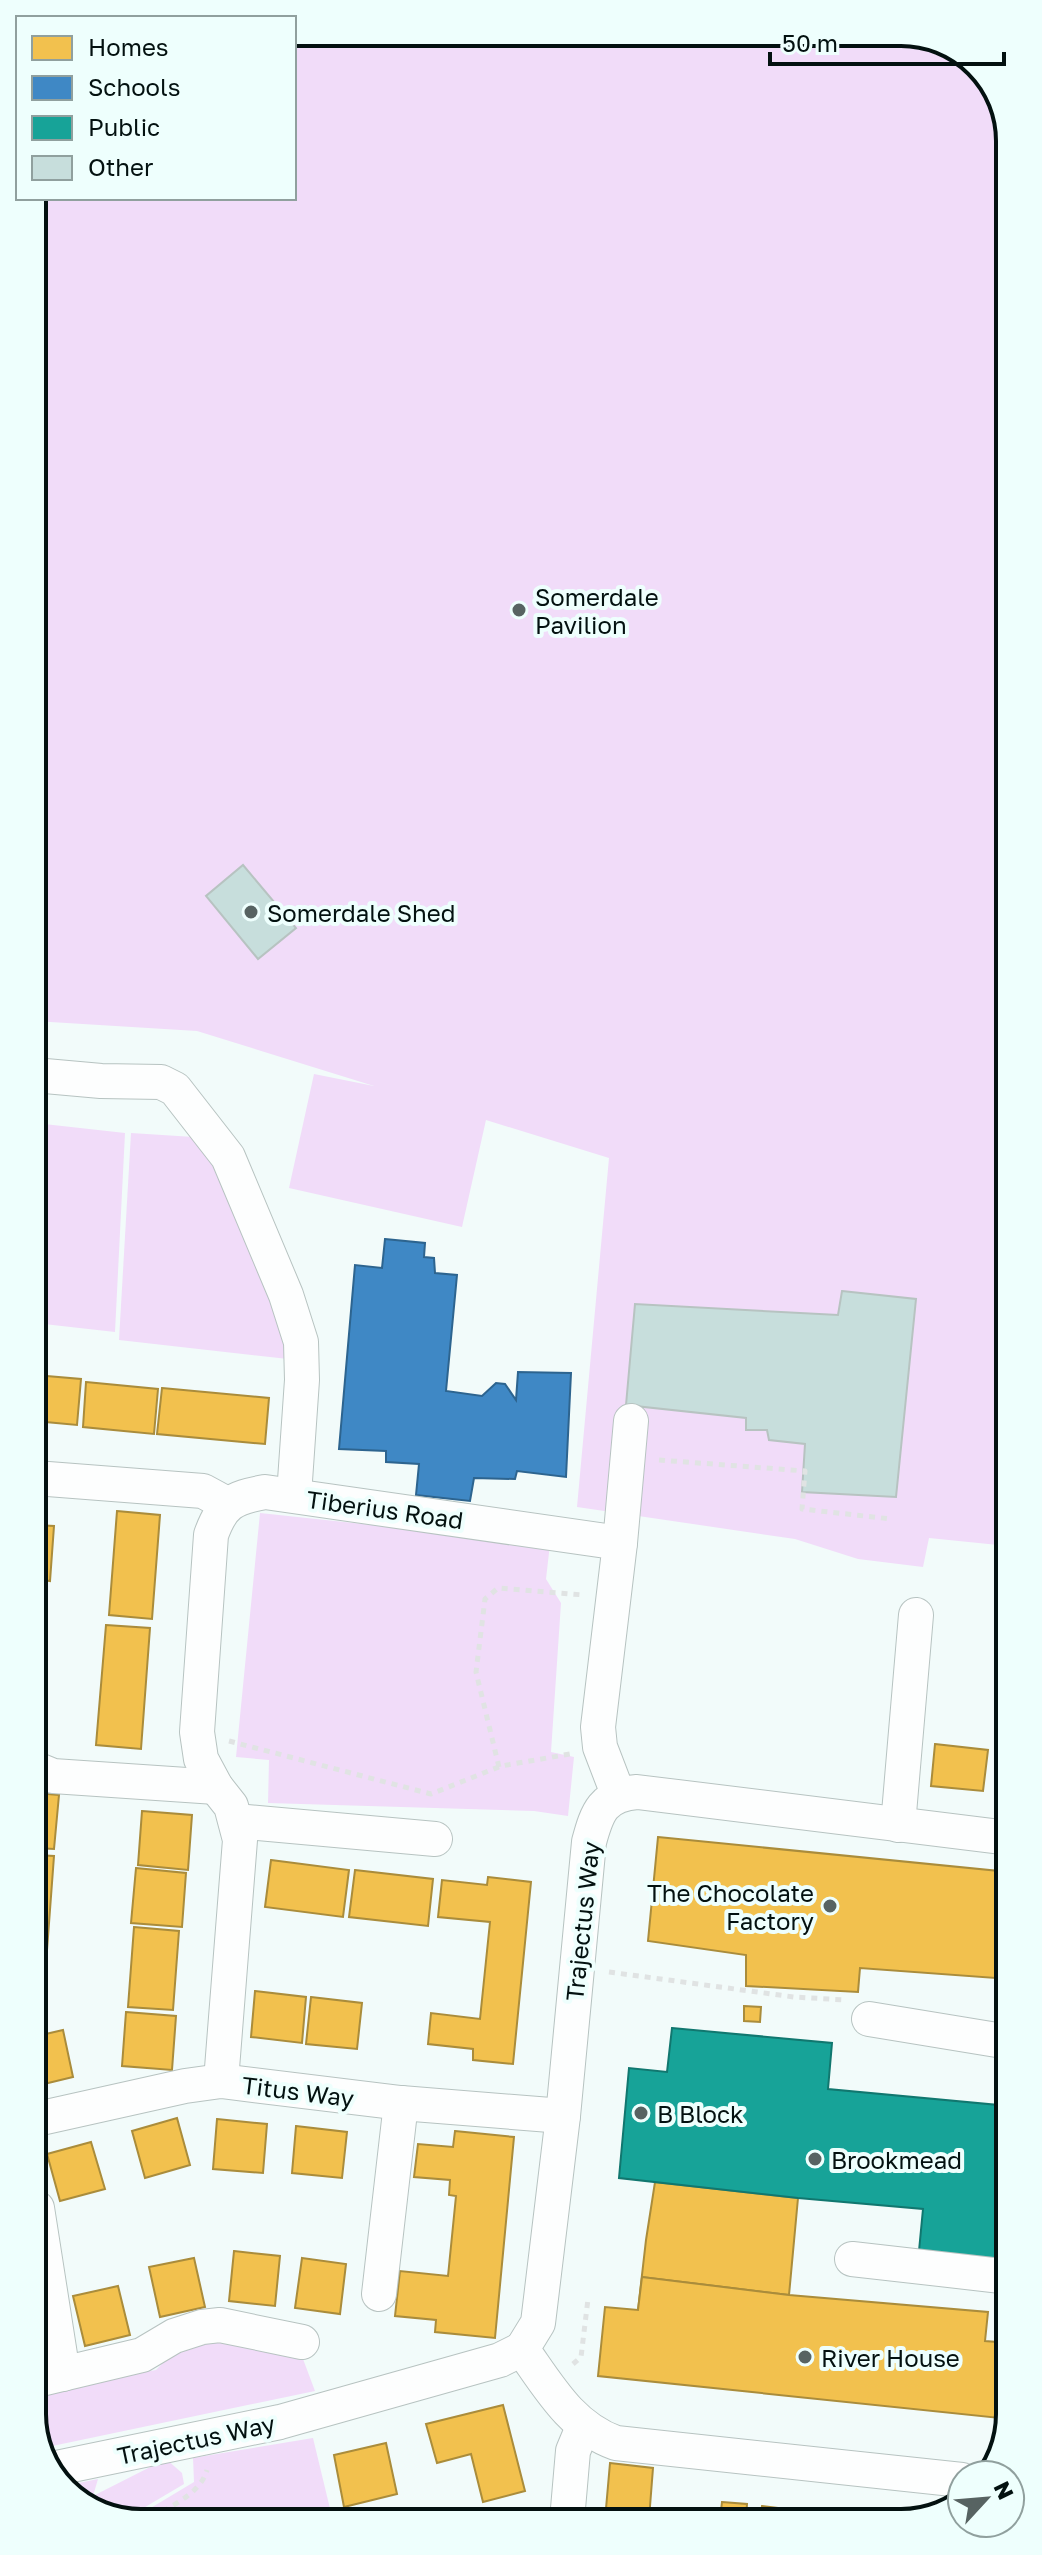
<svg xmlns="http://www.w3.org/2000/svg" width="1042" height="2555" font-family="'Golos Text',sans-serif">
<rect width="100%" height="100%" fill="#f2fbfa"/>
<g fill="#f1dcf9">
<path d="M294,32H909L968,55L1004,106L1008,1546L929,1538L923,1567L858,1559L795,1539L577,1507L609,1158L486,1120L462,1227L289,1188L314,1074L374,1086L197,1031L34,1021L32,198H294Z"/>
<path d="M35,1123L125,1133L115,1332L35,1323Z"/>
<path d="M131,1133L225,1139L297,1360L119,1340Z"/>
<path d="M260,1513L550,1544L546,1579L561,1603L551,1752L574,1757L568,1816L534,1811L268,1803L269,1760L236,1757Z"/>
<path d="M202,2340L275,2345L303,2359L315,2391L38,2449V2392L156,2370L182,2343Z"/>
<path d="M313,2438L333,2521H129L194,2482L193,2458Z"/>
<path d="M166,2459L182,2473L184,2484L125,2519L74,2500L64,2486L98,2479L93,2496Z"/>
</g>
<g fill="#f2c14e" stroke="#aa8c3b" stroke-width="2">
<path d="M35,1375L81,1379L77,1425L35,1421Z"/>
<path d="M86,1382L158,1389L154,1434L83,1427Z"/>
<path d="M162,1388L269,1398L265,1444L157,1434Z"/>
<path d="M117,1511L160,1515L152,1619L109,1615Z"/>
<path d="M35,1525L54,1526L50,1581L36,1579Z"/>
<path d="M106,1625L150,1628L141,1749L96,1745Z"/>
<path d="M36,1660L47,1661L42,1715L36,1714Z"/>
<path d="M935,1744L988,1750L983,1791L931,1786Z"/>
<path d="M36,1793L59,1795L54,1849L36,1848Z"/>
<path d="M142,1811L192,1815L188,1870L138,1865Z"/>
<path d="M658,1837L1009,1872V1979L860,1968L858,1992L746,1986V1955L648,1941Z"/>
<path d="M36,1855L54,1856L45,1977H37Z"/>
<path d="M271,1860L349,1870L343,1917L265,1907Z"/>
<path d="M136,1868L186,1873L182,1927L131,1923Z"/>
<path d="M355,1870L433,1879L428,1926L349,1917Z"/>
<path d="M488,1877L531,1882L513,2064L473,2060V2049L428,2044L431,2013L480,2019L490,1922L438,1917L442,1880L487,1885Z"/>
<path d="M134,1927L179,1931L173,2010L128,2007Z"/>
<path d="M255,1991L306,1997L302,2043L251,2037Z"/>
<path d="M311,1997L362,2003L357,2049L306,2044Z"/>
<path d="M744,2006L761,2007L760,2022L744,2021Z"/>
<path d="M126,2012L176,2016L172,2070L122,2066Z"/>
<path d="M63,2030L73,2077L44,2084L37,2051V2036Z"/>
<path d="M177,2118L190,2165L145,2178L132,2131Z"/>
<path d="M217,2119L267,2124L263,2173L213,2169Z"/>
<path d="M296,2126L347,2132L342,2178L292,2173Z"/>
<path d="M455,2131L514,2137L495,2338L435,2332L436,2320L395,2316L400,2271L448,2276L456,2196L449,2195L450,2180L414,2177L418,2144L453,2147Z"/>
<path d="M91,2142L105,2189L60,2201L47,2154Z"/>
<path d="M655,2182L798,2198L789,2295L642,2277L638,2310L646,2240Z"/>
<path d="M234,2251L280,2256L275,2306L229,2301Z"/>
<path d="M194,2258L205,2307L160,2317L149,2267Z"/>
<path d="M302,2258L346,2264L340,2314L295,2308Z"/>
<path d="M642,2277L789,2295L988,2312L985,2341L1010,2343L1009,2419L598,2376L605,2307L638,2310Z"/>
<path d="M118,2286L130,2335L85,2346L73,2296Z"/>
<path d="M503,2405L525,2491L483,2502L471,2454L437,2463L426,2424Z"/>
<path d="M386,2443L397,2494L344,2507L334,2455Z"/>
<path d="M610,2463L653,2468L649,2519L605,2520Z"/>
<path d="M722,2502L747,2504L746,2519H720Z"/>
<path d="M762,2506L787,2509L786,2518L760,2519Z"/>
<path d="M801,2509L826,2511V2518H800Z"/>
</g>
<path fill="#3f88c5" stroke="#2d648f" stroke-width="2" d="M385,1239L425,1243L424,1257L434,1258L435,1273L457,1275L446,1391L482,1396L496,1383L505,1384L516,1400L518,1372L571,1373L566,1477L517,1471L515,1479L474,1478L470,1501L416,1495L419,1464L386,1462V1451L339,1449L355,1265L382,1268Z"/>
<path fill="#17a398" stroke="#11776f" stroke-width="2" d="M672,2028L832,2043L828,2089L1009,2106L1010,2264L919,2251L923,2209L798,2198L619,2178L629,2068L667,2072Z"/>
<g fill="#c7dedc" stroke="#b7c3c1" stroke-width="2">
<path d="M243,865L296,928L258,959L206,896Z"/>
<path d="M842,1291L916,1299L896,1497L802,1492L805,1444L769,1440L767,1430H746V1418L626,1405L635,1304L838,1315Z"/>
</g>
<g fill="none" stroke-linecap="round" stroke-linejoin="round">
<g stroke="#b7c3c1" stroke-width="36">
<g id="minor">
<path d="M34,1075L101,1081L161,1082L175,1089L228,1157L286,1295L301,1342L302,1380L294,1495"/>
<path d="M35,1478L203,1491L227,1504"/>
<path d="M620,1543L631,1421"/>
<path d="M36,1769L53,1776L216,1787"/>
<path d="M236,1821L435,1839"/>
<path d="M898,1825L916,1615"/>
<path d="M869,2019L1009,2042"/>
<path d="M221,2081L240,1840L231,1806L216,1787L201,1759L197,1732L211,1535C222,1504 232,1498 265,1492L620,1543L598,1727L600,1747L618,1794"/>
<path d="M37,2119L185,2086L221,2081L401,2103L563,2116"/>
<path d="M37,2208L63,2374"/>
<path d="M852,2259L1010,2277"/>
<path d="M379,2294L401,2103"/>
<path d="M37,2380L142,2355L174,2336L202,2327L220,2325L302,2342"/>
<path d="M52,2469L280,2422L500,2360L522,2349"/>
<path d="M962,2480L616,2443C571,2427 549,2387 522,2349L538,2323L563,2116L589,1842C597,1812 603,1795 637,1792L1009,1838"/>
<path d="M567,2520L573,2451L583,2427"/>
</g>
</g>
<g stroke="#e0e3e3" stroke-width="5" stroke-dasharray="6 6" stroke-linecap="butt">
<path d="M659,1460L805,1471L802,1509L891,1519"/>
<path d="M229,1741L431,1794L501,1766L570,1754"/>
<path d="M499,1767L476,1672L485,1599L498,1588L584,1595"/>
<path d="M609,1972L794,1997L845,2000"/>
<path d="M573,2364L581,2357L588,2299"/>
<path d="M142,2523C163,2510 200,2496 207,2470"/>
</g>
<use href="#minor" stroke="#fdfefe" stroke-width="34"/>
</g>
<g fill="#576362" stroke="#eefffd" stroke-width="3">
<circle cx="519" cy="610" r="8"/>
<circle cx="251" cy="912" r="8"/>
<circle cx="830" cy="1906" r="8"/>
<circle cx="641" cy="2113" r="8"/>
<circle cx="815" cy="2159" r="8"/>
<circle cx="805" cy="2357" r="8"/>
</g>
<g text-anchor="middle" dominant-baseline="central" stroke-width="8" stroke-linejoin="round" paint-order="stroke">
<g font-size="24" fill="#031110" stroke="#eefffd" text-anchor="start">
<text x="535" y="596">Somerdale<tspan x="535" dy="28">Pavilion</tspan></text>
<text x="267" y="912">Somerdale Shed</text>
<text x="814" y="1892" text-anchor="end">The Chocolate<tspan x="814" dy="28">Factory</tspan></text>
<text x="657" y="2113">B Block</text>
<text x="831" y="2159">Brookmead</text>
<text x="821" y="2357">River House</text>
</g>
<g font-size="24" fill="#031110" stroke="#eefffd">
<text transform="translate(385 1509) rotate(8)">Tiberius Road</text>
<text transform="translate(582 1921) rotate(-84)">Trajectus Way</text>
<text transform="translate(298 2091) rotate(7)">Titus Way</text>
<text transform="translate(196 2439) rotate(-12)">Trajectus Way</text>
</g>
</g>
<path d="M0 0H1042V2555H0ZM141 46H901A95 95 0 0 1 996 141V2414A95 95 0 0 1 901 2509H141A95 95 0 0 1 46 2414V141A95 95 0 0 1 141 46Z" fill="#eefffd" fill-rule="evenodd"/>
<path fill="none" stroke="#031110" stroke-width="4" d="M141 46H901A95 95 0 0 1 996 141V2414A95 95 0 0 1 901 2509H141A95 95 0 0 1 46 2414V141A95 95 0 0 1 141 46Z"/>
<rect x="16" y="16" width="280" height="184" fill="#eefffd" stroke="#90a09e" stroke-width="2"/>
<rect x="32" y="36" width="40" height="24" fill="#f2c14e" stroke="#90a09e" stroke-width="2"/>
<text x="88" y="56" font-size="24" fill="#031110">Homes</text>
<rect x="32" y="76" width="40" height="24" fill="#3f88c5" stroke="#90a09e" stroke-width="2"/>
<text x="88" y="96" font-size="24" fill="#031110">Schools</text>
<rect x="32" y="116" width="40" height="24" fill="#17a398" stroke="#90a09e" stroke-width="2"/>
<text x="88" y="136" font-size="24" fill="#031110">Public</text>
<rect x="32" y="156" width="40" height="24" fill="#c7dedc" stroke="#90a09e" stroke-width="2"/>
<text x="88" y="176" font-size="24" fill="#031110">Other</text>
<g transform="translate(986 2499) rotate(64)"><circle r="38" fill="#eefffd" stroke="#90a09e" stroke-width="2"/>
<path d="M0-6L14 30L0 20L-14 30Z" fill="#576362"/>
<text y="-12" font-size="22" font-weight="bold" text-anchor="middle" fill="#031110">N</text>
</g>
<path d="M770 52v12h234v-12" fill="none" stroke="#031110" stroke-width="4"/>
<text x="782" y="52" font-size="24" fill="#031110" stroke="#eefffd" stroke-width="6" paint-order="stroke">50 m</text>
</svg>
